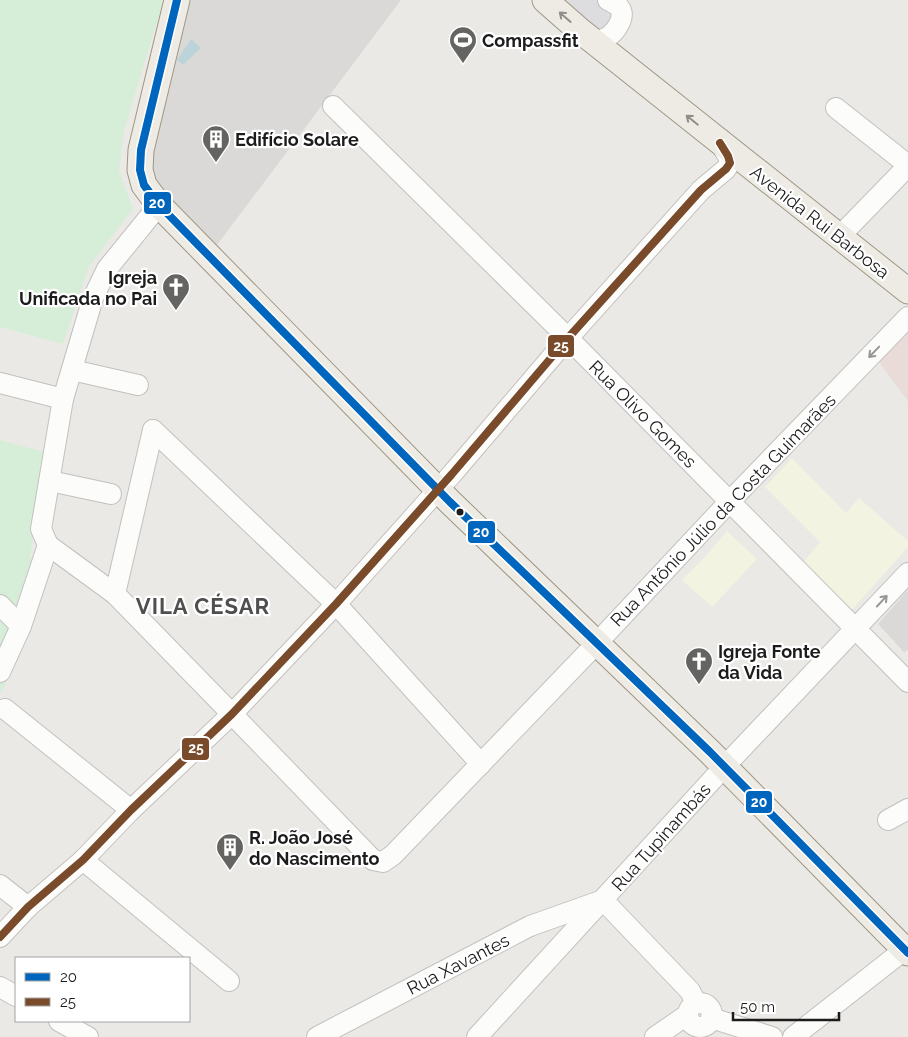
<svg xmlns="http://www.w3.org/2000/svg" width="908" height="1037" font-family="Raleway,sans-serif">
<rect width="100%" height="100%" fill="#ebe9e5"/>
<g fill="#dad9d7">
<path d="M191,0H401L214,249L152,185L149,155L173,72Z"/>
<path d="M907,591L908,592V650L904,652L878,624Z"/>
</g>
<path fill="#e8dbd8" d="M908,332V401L879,362Z"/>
<g fill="#f3f3e1">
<path d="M792,458L846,513L859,498L908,541V547L850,612L800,566L820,542L765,487Z"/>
<path d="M727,531L757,559L712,607L682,580L705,557Z"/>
</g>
<g fill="#d6eed7">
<path d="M0,0H162V5L124,131L119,170L133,209L89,266L63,344L0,327Z"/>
<path d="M0,440L48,453L30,557L48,566L26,634L3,689L0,692Z"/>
</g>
<path fill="#dddcdf" d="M563,0H600L615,10L614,18L603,30H597Z"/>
<path fill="#bcd3da" d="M191,39L201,48L183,65L177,60Z"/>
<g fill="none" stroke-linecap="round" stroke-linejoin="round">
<g stroke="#c2c1bf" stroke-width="22">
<g id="minor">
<path d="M594,41C598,40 602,40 606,38C615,33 627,17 619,7C616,4 612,2 608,0"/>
<path d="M333,106L568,338L908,682"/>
<path d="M836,108L908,165"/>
<path d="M839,237L908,166"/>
<path d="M72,370L138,385"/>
<path d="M0,383L63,399"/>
<path d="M153,430L336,604L481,764"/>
<path d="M50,481L111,494"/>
<path d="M48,545L115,594L232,714L373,860L383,862L393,855L596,644L730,501L908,317"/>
<path d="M115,594L153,430"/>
<path d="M0,605L21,626"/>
<path d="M0,672L21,626L48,545L41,529L63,399L93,298L107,269L159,205"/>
<path d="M5,709L131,810"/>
<path d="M888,820L908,809"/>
<path d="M83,860L229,981"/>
<path d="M0,885L28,907"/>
<path d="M0,937L28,907L83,860L131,810L232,714L336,604L452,474L568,338L701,190L726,169L730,163L728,156L720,143"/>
<path d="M0,987L16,996"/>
<circle cx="700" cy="1015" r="12"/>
<path d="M711,1018L772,1037"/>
<path d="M59,1021L88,1037"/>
<path d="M317,1037L530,926L603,900L690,991L696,1003"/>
<path d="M477,1037L724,767L908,573"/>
<path d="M655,1037L687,1015"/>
<path d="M793,1037L908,947"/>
</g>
</g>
<g stroke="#9e9785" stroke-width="27">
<g id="major">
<path d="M177,0L141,150L140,170L144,185L159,205L450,502L710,752L908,953"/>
<path d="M545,0L578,29L908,291"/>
</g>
</g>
<use href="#minor" stroke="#fcfcfb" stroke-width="20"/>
<use href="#major" stroke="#eeebe5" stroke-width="25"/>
<g stroke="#fff" stroke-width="11">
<path id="bus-1" d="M177,0L141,150L140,170L144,185L159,205L450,502L710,752L908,953"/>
</g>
<g stroke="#fff" stroke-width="11">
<path id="bus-2" d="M0,937L28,907L83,860L131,810L232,714L336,604L452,474L568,338L701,190L726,169L730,163L728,156L720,143"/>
</g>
<use href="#bus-1" stroke="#0065bd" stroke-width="8"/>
<use href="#bus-2" stroke="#7a4b2a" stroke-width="8"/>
</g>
<defs><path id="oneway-shaft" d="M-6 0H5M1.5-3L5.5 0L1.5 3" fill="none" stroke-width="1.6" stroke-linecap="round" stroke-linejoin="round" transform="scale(1.25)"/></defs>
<g stroke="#908e8b">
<use href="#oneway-shaft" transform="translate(565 17) rotate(-139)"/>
<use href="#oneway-shaft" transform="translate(692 120) rotate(-141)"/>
</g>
<g stroke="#979797">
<use href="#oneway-shaft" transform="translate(874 352) rotate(134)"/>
<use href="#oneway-shaft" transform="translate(882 601) rotate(-47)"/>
</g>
<defs>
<g id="stadium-pin" transform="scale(1.4375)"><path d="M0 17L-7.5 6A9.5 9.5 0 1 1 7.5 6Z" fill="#646462" stroke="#fff"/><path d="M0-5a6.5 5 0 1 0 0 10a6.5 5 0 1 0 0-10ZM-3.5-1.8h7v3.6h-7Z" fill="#fff"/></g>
<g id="building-pin" transform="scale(1.4375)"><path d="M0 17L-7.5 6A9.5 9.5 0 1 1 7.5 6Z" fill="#646462" stroke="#fff"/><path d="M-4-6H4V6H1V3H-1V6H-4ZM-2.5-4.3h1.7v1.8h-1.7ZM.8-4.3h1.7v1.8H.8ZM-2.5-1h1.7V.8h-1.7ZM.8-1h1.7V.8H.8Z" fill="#fff"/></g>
<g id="church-pin" transform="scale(1.4375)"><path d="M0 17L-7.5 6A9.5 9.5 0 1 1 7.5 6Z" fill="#646462" stroke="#fff"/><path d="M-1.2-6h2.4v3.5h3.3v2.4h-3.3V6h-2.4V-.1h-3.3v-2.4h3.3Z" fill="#fff"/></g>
</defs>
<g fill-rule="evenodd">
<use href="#stadium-pin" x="463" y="40"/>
<use href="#building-pin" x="216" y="139"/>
<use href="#church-pin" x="176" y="287"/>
<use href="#church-pin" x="699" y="661"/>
<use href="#building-pin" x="230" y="847"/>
</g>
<circle fill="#1c1c1c" stroke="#fff" stroke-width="2" cx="460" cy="512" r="4.5"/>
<g text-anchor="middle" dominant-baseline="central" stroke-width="4.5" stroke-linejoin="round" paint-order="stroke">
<g font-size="18" font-weight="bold" fill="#1c1c1c" stroke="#fff" text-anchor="start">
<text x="482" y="40">Compassfit</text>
<text x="235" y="139">Edifício Solare</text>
<text x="157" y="277" text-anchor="end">Igreja<tspan x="157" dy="21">Unificada no Pai</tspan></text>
<text x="718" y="651">Igreja Fonte<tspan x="718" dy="21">da Vida</tspan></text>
<text x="249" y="837">R. João José<tspan x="249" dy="21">do Nascimento</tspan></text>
</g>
<g font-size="18" fill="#1c1c1c" stroke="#fff">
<text transform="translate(820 222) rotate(38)">Avenida Rui Barbosa</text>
<text transform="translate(643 414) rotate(45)">Rua Olivo Gomes</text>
<text transform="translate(723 510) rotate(-46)">Rua Antônio Júlio da Costa Guimarães</text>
<text transform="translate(661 837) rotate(-48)">Rua Tupinambás</text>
<text transform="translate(458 964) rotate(-27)">Rua Xavantes</text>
</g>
<g font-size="22" font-weight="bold" letter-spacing="1" fill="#4f4f4f" stroke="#fff">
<text x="203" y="606">VILA CÉSAR</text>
</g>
</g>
<g stroke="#fff" stroke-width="2">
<rect x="143" y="191" width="29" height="24" rx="5" fill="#0065bd"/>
<rect x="547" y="334" width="28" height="24" rx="5" fill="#7a4b2a"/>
<rect x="467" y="520" width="29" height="24" rx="5" fill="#0065bd"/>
<rect x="181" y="737" width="29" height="24" rx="5" fill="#7a4b2a"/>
<rect x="745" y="790" width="28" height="24" rx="5" fill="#0065bd"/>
</g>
<g font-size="14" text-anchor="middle" font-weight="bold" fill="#fff">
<text x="157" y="208">20</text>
<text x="561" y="351">25</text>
<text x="481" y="537">20</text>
<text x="196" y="753">25</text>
<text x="759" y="807">20</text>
</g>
<rect x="15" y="957" width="175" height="65" fill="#ffffff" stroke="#a4a4a4"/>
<rect x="25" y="973" width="25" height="8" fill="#0065bd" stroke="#a4a4a4"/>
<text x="60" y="982" font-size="15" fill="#1c1c1c">20</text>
<rect x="25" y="998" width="25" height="8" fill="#7a4b2a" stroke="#a4a4a4"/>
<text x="60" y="1007" font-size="15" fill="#1c1c1c">25</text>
<path d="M733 1012v8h106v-8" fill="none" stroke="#1c1c1c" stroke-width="2.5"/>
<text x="740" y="1012" font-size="15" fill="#1c1c1c" stroke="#ffffff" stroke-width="4" paint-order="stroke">50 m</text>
</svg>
